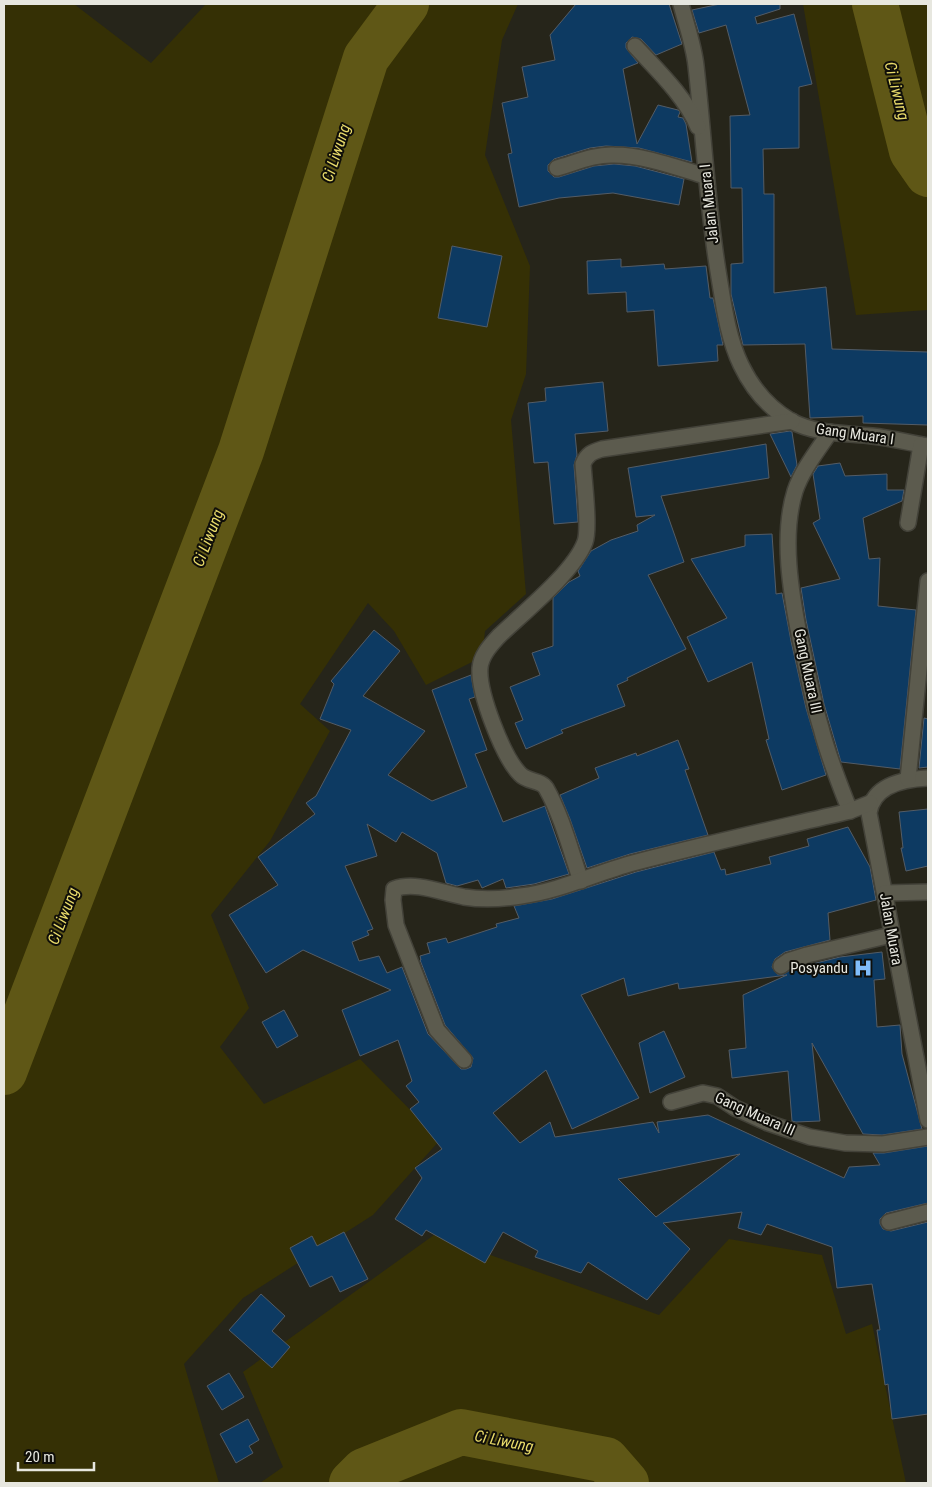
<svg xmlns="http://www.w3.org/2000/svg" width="932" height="1487" font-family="'Roboto Condensed',sans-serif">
<rect width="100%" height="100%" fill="#26251a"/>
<g fill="#353005">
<path d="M4,4H74L151,63L206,4H518L502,40L485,155L530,266L526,374L511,420L526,594L485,631L482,657L426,685L394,631L368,603L300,704L330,731L270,841L211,915L249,1008L220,1047L264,1104L360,1059L440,1140L373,1215L243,1298L184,1364L219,1483H4Z"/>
<path d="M803,4H928V310L856,315Z"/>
<path d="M434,1235L659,1315L729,1239L822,1255L846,1334L872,1324L906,1483H260L283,1467L243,1372Z"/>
</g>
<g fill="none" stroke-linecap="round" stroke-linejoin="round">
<g stroke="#5f5716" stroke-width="46">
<path d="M875,4L912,151L928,174"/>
<path d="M4,1072L241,451L366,58L406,4"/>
<path d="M352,1483L364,1471L461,1432L606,1460L626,1483"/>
</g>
</g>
<g fill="#0d3a62" stroke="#535c66" fill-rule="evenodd">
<path d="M576,4H669L682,44L656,55L641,39L632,37L626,43V48L638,63L623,69L637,144L658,105L678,110L680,112L678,117L683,118L686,124L692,162L639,148L606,146L590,148L554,159L548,165V171L554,177H559L594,166L614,164L635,166L658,172L684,179L679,205L613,193L559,198L519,207L508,154L512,153L502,103L528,97L522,67L555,60L550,35Z"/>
<path d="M720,4H780V9L755,17L757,24L794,14L812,84L799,87V148L763,149L764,194H774V293L826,287L832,349L928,352V425L863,423V416L810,418L805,344L743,345L731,294V264L743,263L742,188H731L730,116L750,115L726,25L699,33L692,10Z"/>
<path d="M452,246L502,256L487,327L438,318Z"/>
<path d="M621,259V267L664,264L665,269L706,266L710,298H713L723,345H717L718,361L658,366L654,310L627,312L626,292L588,294L587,261Z"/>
<path d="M603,382L608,431L575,434L577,455L574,465L578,522L554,524L548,462L534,463L528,403L546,401L545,388Z"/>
<path d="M790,431L792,432L797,465L791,477L770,434Z"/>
<path d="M766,444L769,478L661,496L684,562L648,575L686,649L627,678L628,680L617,685L625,706L561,730L563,733L526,749L515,723L523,720L510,687L540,675L532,653L553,646V598L569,582L580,576L578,571L591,551L611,540L638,531L637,525L655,515L636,517L628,468Z"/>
<path d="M840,463L845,476L887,474V490H904L902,501L863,518L869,559L880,558L878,606L916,610L900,769L841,762L824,704L806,620L801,588L840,579L813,523L820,519L813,474L818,466Z"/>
<path d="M772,534L776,594L782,593L791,641L806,708L826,775L782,790L766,740L769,739L752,662L708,682L687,637L727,618L691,559L745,546V535Z"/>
<path d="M374,630L400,651L363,696L425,731L388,775L432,801L467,787L432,690L471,675L475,697L469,699L487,750L475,754L503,822L545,806L569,874L534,884L506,888L503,879L482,888L478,880L457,886L446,883L437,853L402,832L396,842L367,824L377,856L345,866L373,929L367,931L369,935L352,942L359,961L379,956L387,973L402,967L428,1034L461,1069H466L471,1067L473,1058L445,1025L420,960H421L420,956L430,953L427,943L446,938L448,943L497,927L496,924L519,918L514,906L552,899L636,872L714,852L721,870L725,869L726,875L771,864L769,857L809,846L807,839L848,827L870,867L876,900L828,913L830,940L785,952L775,959L772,967L777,974L782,975L792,969L840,957L882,952L885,979L874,980L877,1027L900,1025L902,1054L922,1129L882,1135L863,1134L812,1043L820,1121L796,1122L792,1121L788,1071L732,1078L729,1050L746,1048L743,995L787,975L679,989L678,983L628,996L624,978L581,995L639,1098L572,1129L546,1070L493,1113L520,1143L550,1122L555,1137L653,1122L659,1133L657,1122L708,1115L844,1178L849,1167L880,1165L873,1153H884L928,1146V1203L886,1213L880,1219V1224L883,1229L891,1231L928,1222V1414L892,1419L888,1384L885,1385L877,1330H880L872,1284L837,1288L832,1247L767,1224L761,1235L738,1228L742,1212L663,1223L690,1249L647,1300L588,1262L581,1273L535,1257L538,1251L503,1232L485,1263L426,1230L422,1236L395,1219L422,1178L415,1168L442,1149L410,1109L419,1102L406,1086L412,1081L398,1040L360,1056L342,1010L391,990L303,950L266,973L229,915L278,885L258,857L315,814L306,803L316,796L351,730L320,719L334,684L331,681ZM740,1154L656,1217L618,1179Z"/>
<path d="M924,718L928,719V767L919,768Z"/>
<path d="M678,740L689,769L685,770L708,835L630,854L587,868L570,819L560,795L599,778L595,768L636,753L637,756Z"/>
<path d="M928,809V866L906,871L901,848H903L899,812Z"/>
<path d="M284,1010L298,1036L277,1048L262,1022Z"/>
<path d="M664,1031L685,1077L650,1093L639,1043Z"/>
<path d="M344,1232L368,1279L340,1292L332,1276L310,1287L290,1248L312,1236L317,1246Z"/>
<path d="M261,1294L285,1316L272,1331L290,1347L272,1368L229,1330Z"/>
<path d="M229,1373L244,1397L222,1410L207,1386Z"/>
<path d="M248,1419L259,1440L249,1446L253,1453L236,1463L220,1434Z"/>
</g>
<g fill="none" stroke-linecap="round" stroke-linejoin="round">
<g stroke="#434239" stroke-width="18">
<g id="minor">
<path d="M681,4C686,24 694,46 696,66C704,137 707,207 719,277C724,307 728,338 741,365C752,388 769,408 791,421C815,434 845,433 872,436C891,438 910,443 928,446"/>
<path d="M635,46C657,70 685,96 698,127"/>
<path d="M557,168C575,163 595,154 614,155C643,155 678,168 705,176"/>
<path d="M830,432C818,450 802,470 795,491C781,536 791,594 800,639C807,668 812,699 821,728C828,756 839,783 850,811"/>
<path d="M908,523L921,445"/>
<path d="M928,778C904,779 873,785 869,813L928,1120"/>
<path d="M908,779L928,581"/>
<path d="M581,881C571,852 562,816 546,788C541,780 527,782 520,774C503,757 478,692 480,668C481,655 491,645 499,636C523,613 574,572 585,542C590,528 584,481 583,464C587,454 592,452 602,449L792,421"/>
<path d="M885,893L928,892"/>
<path d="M781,966L788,961L807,955L891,935"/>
<path d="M464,1060L437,1030L396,925L393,900L394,889C416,881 442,893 464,897C483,900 502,899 521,896C560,891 596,873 633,863C705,844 778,828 850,811L870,803"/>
<path d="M671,1102L703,1093L717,1096L735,1108L768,1123L810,1137L845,1143L883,1144L928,1137"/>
<path d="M889,1222L928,1212"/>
</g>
</g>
<use href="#minor" stroke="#5c5b4e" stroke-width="15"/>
</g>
<defs>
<g id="hospital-bare" transform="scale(1.5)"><path d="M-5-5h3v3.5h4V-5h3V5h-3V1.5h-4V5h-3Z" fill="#80bdfa" stroke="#0f0e09" stroke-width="2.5" paint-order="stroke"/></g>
</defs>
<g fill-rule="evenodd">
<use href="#hospital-bare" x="863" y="968"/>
</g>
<g text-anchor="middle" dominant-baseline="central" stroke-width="4" stroke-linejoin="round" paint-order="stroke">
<g font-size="15" fill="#e7e7df" stroke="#0f0e09">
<text transform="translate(709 204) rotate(-96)">Jalan Muara I</text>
<text transform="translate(855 434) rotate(8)">Gang Muara I</text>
<text transform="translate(808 671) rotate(78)">Gang Muara III</text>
<text transform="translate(891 929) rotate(80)">Jalan Muara</text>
<text transform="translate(755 1114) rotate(24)">Gang Muara III</text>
</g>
<g font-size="15" fill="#e7e7df" stroke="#0f0e09" text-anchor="end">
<text x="848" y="968">Posyandu</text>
</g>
<g font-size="16" font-style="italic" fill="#e8da6a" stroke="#0f0e09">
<text transform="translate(897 91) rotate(76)">Ci Liwung</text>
<text transform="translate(336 153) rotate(-72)">Ci Liwung</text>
<text transform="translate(208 538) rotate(-69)">Ci Liwung</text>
<text transform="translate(63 916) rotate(-69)">Ci Liwung</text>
<text transform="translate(504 1441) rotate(11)">Ci Liwung</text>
</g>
</g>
<rect width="932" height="1487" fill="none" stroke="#e7e7df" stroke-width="10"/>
<path d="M18 1462v8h76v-8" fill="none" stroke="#e7e7df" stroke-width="2.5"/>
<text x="25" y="1462" font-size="15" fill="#e7e7df" stroke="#0f0e09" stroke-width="4" paint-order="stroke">20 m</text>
</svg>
